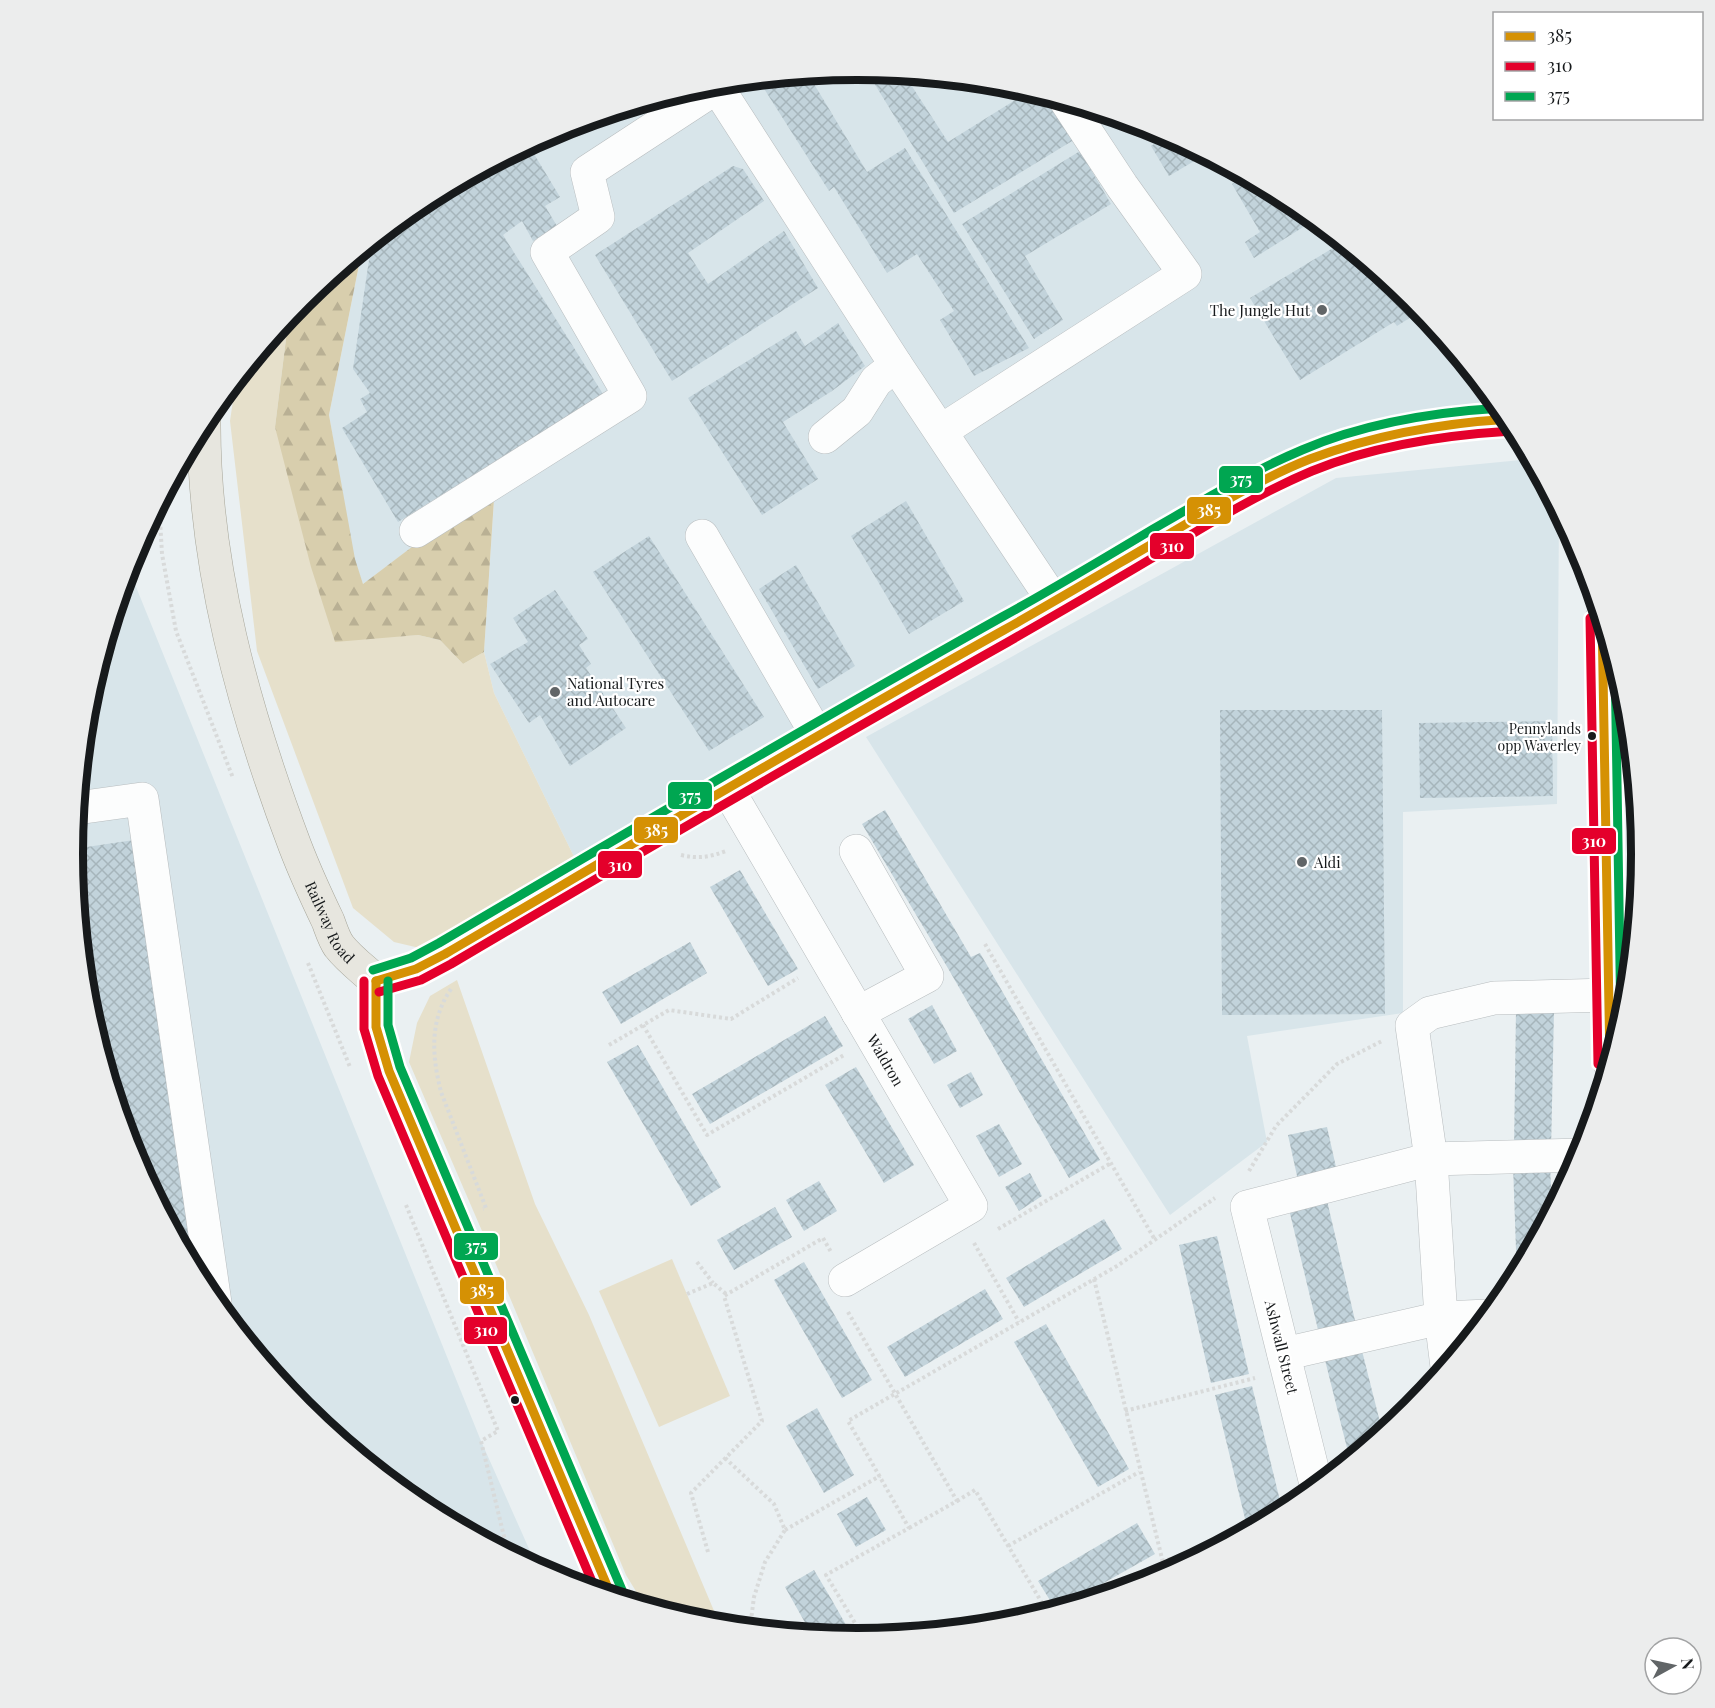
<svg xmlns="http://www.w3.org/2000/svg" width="1715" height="1708" font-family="'Playfair Display',serif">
<defs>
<pattern id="forest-firs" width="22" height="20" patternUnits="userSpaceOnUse" patternTransform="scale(1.5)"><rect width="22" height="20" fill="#d8cead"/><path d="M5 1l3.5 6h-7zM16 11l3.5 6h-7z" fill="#b9b094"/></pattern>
<pattern id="building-cross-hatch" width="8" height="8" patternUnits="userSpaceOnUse" patternTransform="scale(1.5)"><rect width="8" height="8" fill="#c2d3db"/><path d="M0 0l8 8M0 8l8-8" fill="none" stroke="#a6b5bb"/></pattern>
</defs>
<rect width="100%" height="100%" fill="#eaf0f2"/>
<g fill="#d8e5ea">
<path d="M858,69L1011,84L1158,129L1294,201L1413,299L1511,419L1357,443L582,873L494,693L484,652L495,485L363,584L354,559L329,415L362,250L422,201L557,129L705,84Z"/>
<path d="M1532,459L1559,509L1557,804L1403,812V1013L1247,1036L1267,1142L1170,1215L866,737L1336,478Z"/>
<path d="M128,567L481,1441L538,1569L421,1507L302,1409L205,1290L132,1154L88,1007L73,854L88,701Z"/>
</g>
<g fill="#e6e0cb">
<path d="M289,315L275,427L379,637L418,635L440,640L463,664L484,652L494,693L582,873L445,954L394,942L353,908L257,651L230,421L236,380Z"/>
<path d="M457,980L535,1204L589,1315L720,1625L704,1624L645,1606L626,1575L482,1231L409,1062L417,1023L430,996Z"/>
<path d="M672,1259L730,1396L659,1427L599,1291Z"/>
</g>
<path fill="url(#forest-firs)" d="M362,250L329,415L355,559L363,584L495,484L484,652L463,664L440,640L418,635L335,642L311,567L275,427L289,315L303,299Z"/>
<g fill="url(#building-cross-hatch)">
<path d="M866,70L904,74L948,142L1031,90L1052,97L1077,138L954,213Z"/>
<path d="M808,74L867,172L905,148L1029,348L974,376L940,320L954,311L917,254L887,273L834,187L829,191L761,84L772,77Z"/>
<path d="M1169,135L1206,154L1169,176L1151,146Z"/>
<path d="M528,144L560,197L545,206L557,226L533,241L522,221L503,235L603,394L398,522L342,428L367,412L360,399L370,393L353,369L370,253L377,251L372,242L422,201Z"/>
<path d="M1080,151L1111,204L1025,256L1063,320L1034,339L962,224Z"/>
<path d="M733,166L743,169L764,201L688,253L708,284L784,231L818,288L672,381L595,255Z"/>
<path d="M1246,176L1294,201L1316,219L1254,258L1245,242L1260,232L1232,184Z"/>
<path d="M1343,242L1413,299L1422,310L1397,326L1394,322L1300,380L1250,298Z"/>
<path d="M838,323L865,366L832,391L783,422L818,479L762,515L688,398L796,331L805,346Z"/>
<path d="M906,501L964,601L909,634L851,536Z"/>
<path d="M649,536L764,717L709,751L593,572Z"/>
<path d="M796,565L855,666L818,689L759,589Z"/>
<path d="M555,590L588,639L579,645L591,664L586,668L626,728L570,766L540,715L529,723L490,664L528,642L513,618Z"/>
<path d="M1220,710H1382L1385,1014L1222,1015Z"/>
<path d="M1552,721L1553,796L1420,798L1419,723Z"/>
<path d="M885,810L971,957L980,953L1100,1160L1069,1178L949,970L862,824Z"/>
<path d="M134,840L200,1282L132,1154L88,1007L73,849Z"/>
<path d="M740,870L798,969L768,986L710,887Z"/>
<path d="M690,942L707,973L621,1024L602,992Z"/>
<path d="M932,1005L957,1051L934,1064L908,1019Z"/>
<path d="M1516,1010L1554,1011L1551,1151L1514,1150Z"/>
<path d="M825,1016L843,1046L710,1124L692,1094Z"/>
<path d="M638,1045L721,1187L691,1206L607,1062Z"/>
<path d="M856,1067L914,1165L884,1183L825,1085Z"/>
<path d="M971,1072L983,1095L960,1108L947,1085Z"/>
<path d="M999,1124L1022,1164L999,1177L976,1136Z"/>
<path d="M1327,1127L1338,1176L1299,1185L1288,1135Z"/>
<path d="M1550,1163L1552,1212L1517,1278L1513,1165Z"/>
<path d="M1030,1173L1042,1196L1019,1211L1005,1187Z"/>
<path d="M819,1181L837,1211L804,1231L786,1200Z"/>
<path d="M1325,1192L1357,1329L1320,1338L1287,1201Z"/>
<path d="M775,1207L792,1237L734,1270L717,1240Z"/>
<path d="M1104,1219L1122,1249L1024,1307L1006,1278Z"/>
<path d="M1217,1236L1249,1374L1211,1383L1179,1245Z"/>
<path d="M804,1262L872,1380L842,1398L774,1280Z"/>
<path d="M985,1289L1003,1319L905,1377L887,1347Z"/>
<path d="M1046,1324L1129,1469L1098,1487L1014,1342Z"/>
<path d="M1360,1343L1383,1434L1350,1460L1323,1352Z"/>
<path d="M1252,1386L1283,1513L1248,1531L1215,1395Z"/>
<path d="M817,1408L854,1475L824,1493L786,1426Z"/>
<path d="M867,1497L886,1530L856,1547L837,1514Z"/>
<path d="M1137,1523L1155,1554L1056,1610L1038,1581Z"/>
<path d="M814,1570L833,1602L854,1639L812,1635L785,1587Z"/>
</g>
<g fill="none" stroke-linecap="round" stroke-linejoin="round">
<g stroke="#b8bdbf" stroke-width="34">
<g id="minor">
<path d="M941,431L1185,274L1122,186L1066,101"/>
<path d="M825,437L857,411L876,381L896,365"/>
<path d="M416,531L630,396L547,252L598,217L587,172L717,87L896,365L1054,602"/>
<path d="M702,536L817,735"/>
<path d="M1602,618L1610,1064"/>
<path id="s1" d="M727,788L971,1206L845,1280"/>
<path d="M77,808L142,799L215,1303"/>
<path d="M856,851L927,976L858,1013"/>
<path d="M376,981L416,969L445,954L817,735L1054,602L1223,502L1266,480L1308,460L1357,443L1405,432L1479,421L1511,419"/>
<path d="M1284,1354L1441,1318L1489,1316"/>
<path d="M1447,1367L1441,1318L1431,1159L1412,1026L1430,1013L1494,998L1609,995"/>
<path d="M1317,1488L1247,1207L1431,1159L1582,1155"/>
</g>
</g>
<g stroke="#a6a599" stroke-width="34">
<g id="major">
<path id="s2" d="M204,420C203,565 244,711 295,846C305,872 316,896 328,921C331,929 334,939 339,946C349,959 364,970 376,981V1027L389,1071L611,1595"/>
</g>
</g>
<g stroke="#d8dada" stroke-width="4" stroke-dasharray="3 3" stroke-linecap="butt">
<path d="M159,503L162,554L176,631L233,778"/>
<path d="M681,855C698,859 710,857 726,851"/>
<path d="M985,944L1155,1240"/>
<path d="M308,963L350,1067"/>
<path d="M451,989C429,1021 432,1056 441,1092L486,1208L483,1209"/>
<path d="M643,1025L707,1135L844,1055"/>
<path d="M609,1045L669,1010L731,1019L798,978"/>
<path d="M1249,1171L1276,1126L1337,1064L1382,1041"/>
<path d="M406,1205L498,1431L481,1441L508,1553"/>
<path d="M998,1229L1111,1163"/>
<path d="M974,1243L1019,1322"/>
<path d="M697,1262L713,1283"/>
<path d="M1094,1279L1166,1575"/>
<path d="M687,1294L713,1283L726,1294"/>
<path d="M848,1312L957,1501L909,1528"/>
<path d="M1125,1411L1255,1378"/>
<path d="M725,1458L774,1504L785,1530L765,1562L754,1597L750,1628"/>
<path d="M957,1501L975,1490L1048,1613"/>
<path d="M785,1530L880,1476"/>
<path d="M1008,1546L1139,1472"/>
<path d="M708,1552L691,1493L762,1421L724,1296L823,1238L831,1252"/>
<path d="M1162,1561L1218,1547"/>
<path d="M1119,1591L1164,1566"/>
<path d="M864,1638L826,1575L909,1528L848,1421L1117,1266L1215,1198"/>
</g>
<use href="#minor" stroke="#fcfdfd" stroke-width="33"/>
<use href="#major" stroke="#e7e6df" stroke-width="33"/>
<g stroke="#fff" stroke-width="14">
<g id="bus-1">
<path d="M1602,618L1610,1064"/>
<path d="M376,981L416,969L445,954C631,845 816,735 1004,630C1061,598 1116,565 1171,533C1216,506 1262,478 1310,459C1374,435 1443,423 1511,419"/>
<path d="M376,981V1027L389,1071L611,1595"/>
</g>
</g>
<g stroke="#fff" stroke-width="14">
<g id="bus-2">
<path d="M1590,618L1598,1064"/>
<path d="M364,981V1029L378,1076L596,1591"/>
<path d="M379,992L421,980L451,964C636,855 821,747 1008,642C1062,611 1116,580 1169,548C1215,520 1262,492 1312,471C1375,445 1445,435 1512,431"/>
</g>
</g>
<g stroke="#fff" stroke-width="14">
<g id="bus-3">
<path d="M1615,659L1621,1027"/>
<path d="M373,970L411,958L439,943C626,833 813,723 1002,617C1053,589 1103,559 1153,529C1202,501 1250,472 1302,450C1364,423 1435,412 1502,408"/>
<path d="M388,981V1025L400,1067L622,1590"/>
</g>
</g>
<use href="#bus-1" stroke="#d59104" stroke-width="9"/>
<use href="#bus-2" stroke="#e4002b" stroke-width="9"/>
<use href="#bus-3" stroke="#00a651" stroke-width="9"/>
</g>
<g fill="#616567" stroke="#fff" stroke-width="2">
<circle cx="1322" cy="310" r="6"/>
<circle cx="555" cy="692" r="6"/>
<circle cx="1302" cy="862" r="6"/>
</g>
<g fill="#171a1c" stroke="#fff" stroke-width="2">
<circle cx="1592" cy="736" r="5"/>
<circle cx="515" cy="1400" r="5"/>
</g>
<g text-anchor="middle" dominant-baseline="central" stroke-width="4.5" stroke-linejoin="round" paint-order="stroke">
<g font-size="14" fill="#171a1c" stroke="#fff" text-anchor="end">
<text x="1581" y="728">Pennylands<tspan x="1581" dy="17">opp Waverley</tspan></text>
</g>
<g font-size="15" fill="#171a1c" stroke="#fff" text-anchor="start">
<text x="1310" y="310" text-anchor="end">The Jungle Hut</text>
<text x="567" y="683">National Tyres<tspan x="567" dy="17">and Autocare</tspan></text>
<text x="1314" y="862">Aldi</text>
</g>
<g font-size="15" fill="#171a1c" stroke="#fff">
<text stroke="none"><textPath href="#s2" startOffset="522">Railway Road</textPath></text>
<text stroke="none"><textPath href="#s1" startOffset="315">Waldron</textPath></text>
<text transform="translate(1282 1347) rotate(76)">Ashwall Street</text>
</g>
</g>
<path d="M0 0H1715V1708H0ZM83 854a774 774 0 1 1 1548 0a774 774 0 1 1-1548 0Z" fill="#eceded" fill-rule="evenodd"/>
<path fill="none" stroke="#171a1c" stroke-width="8" d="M83 854a774 774 0 1 1 1548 0a774 774 0 1 1-1548 0Z"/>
<g stroke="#fff" stroke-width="2">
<rect x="1218" y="465" width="46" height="29" rx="6" fill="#00a651"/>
<rect x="1186" y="496" width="46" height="29" rx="6" fill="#d59104"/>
<rect x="1149" y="532" width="46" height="28" rx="6" fill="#e4002b"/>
<rect x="667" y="781" width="46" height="29" rx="6" fill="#00a651"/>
<rect x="633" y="816" width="46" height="28" rx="6" fill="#d59104"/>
<rect x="1571" y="827" width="46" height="28" rx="6" fill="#e4002b"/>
<rect x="597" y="850" width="46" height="29" rx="6" fill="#e4002b"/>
<rect x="453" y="1232" width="46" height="29" rx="6" fill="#00a651"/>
<rect x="459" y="1276" width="46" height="29" rx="6" fill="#d59104"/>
<rect x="463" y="1316" width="45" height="29" rx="6" fill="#e4002b"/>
</g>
<g font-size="16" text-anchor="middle" font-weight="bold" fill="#fff">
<text x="1241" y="485">375</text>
<text x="1209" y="516">385</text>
<text x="1172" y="552">310</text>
<text x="690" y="802">375</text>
<text x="656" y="836">385</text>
<text x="1594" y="847">310</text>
<text x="620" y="871">310</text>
<text x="476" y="1252">375</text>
<text x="482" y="1296">385</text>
<text x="486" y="1336">310</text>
</g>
<rect x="1493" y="12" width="210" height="108" fill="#ffffff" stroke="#a2a3a4" stroke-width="1.5"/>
<rect x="1505" y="32" width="30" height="9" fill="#d59104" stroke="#a2a3a4" stroke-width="1.5"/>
<text x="1547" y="42" font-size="18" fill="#171a1c">385</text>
<rect x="1505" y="62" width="30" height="9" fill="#e4002b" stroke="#a2a3a4" stroke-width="1.5"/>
<text x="1547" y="72" font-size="18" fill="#171a1c">310</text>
<rect x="1505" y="92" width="30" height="9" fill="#00a651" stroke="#a2a3a4" stroke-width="1.5"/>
<text x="1547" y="102" font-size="18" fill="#171a1c">375</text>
<g transform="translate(1673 1666) rotate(82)"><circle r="28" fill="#ffffff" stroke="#a2a3a4" stroke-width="1.5"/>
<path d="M0-4.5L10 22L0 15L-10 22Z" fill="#616567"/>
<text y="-9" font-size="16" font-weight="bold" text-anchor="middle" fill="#171a1c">N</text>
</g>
</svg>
